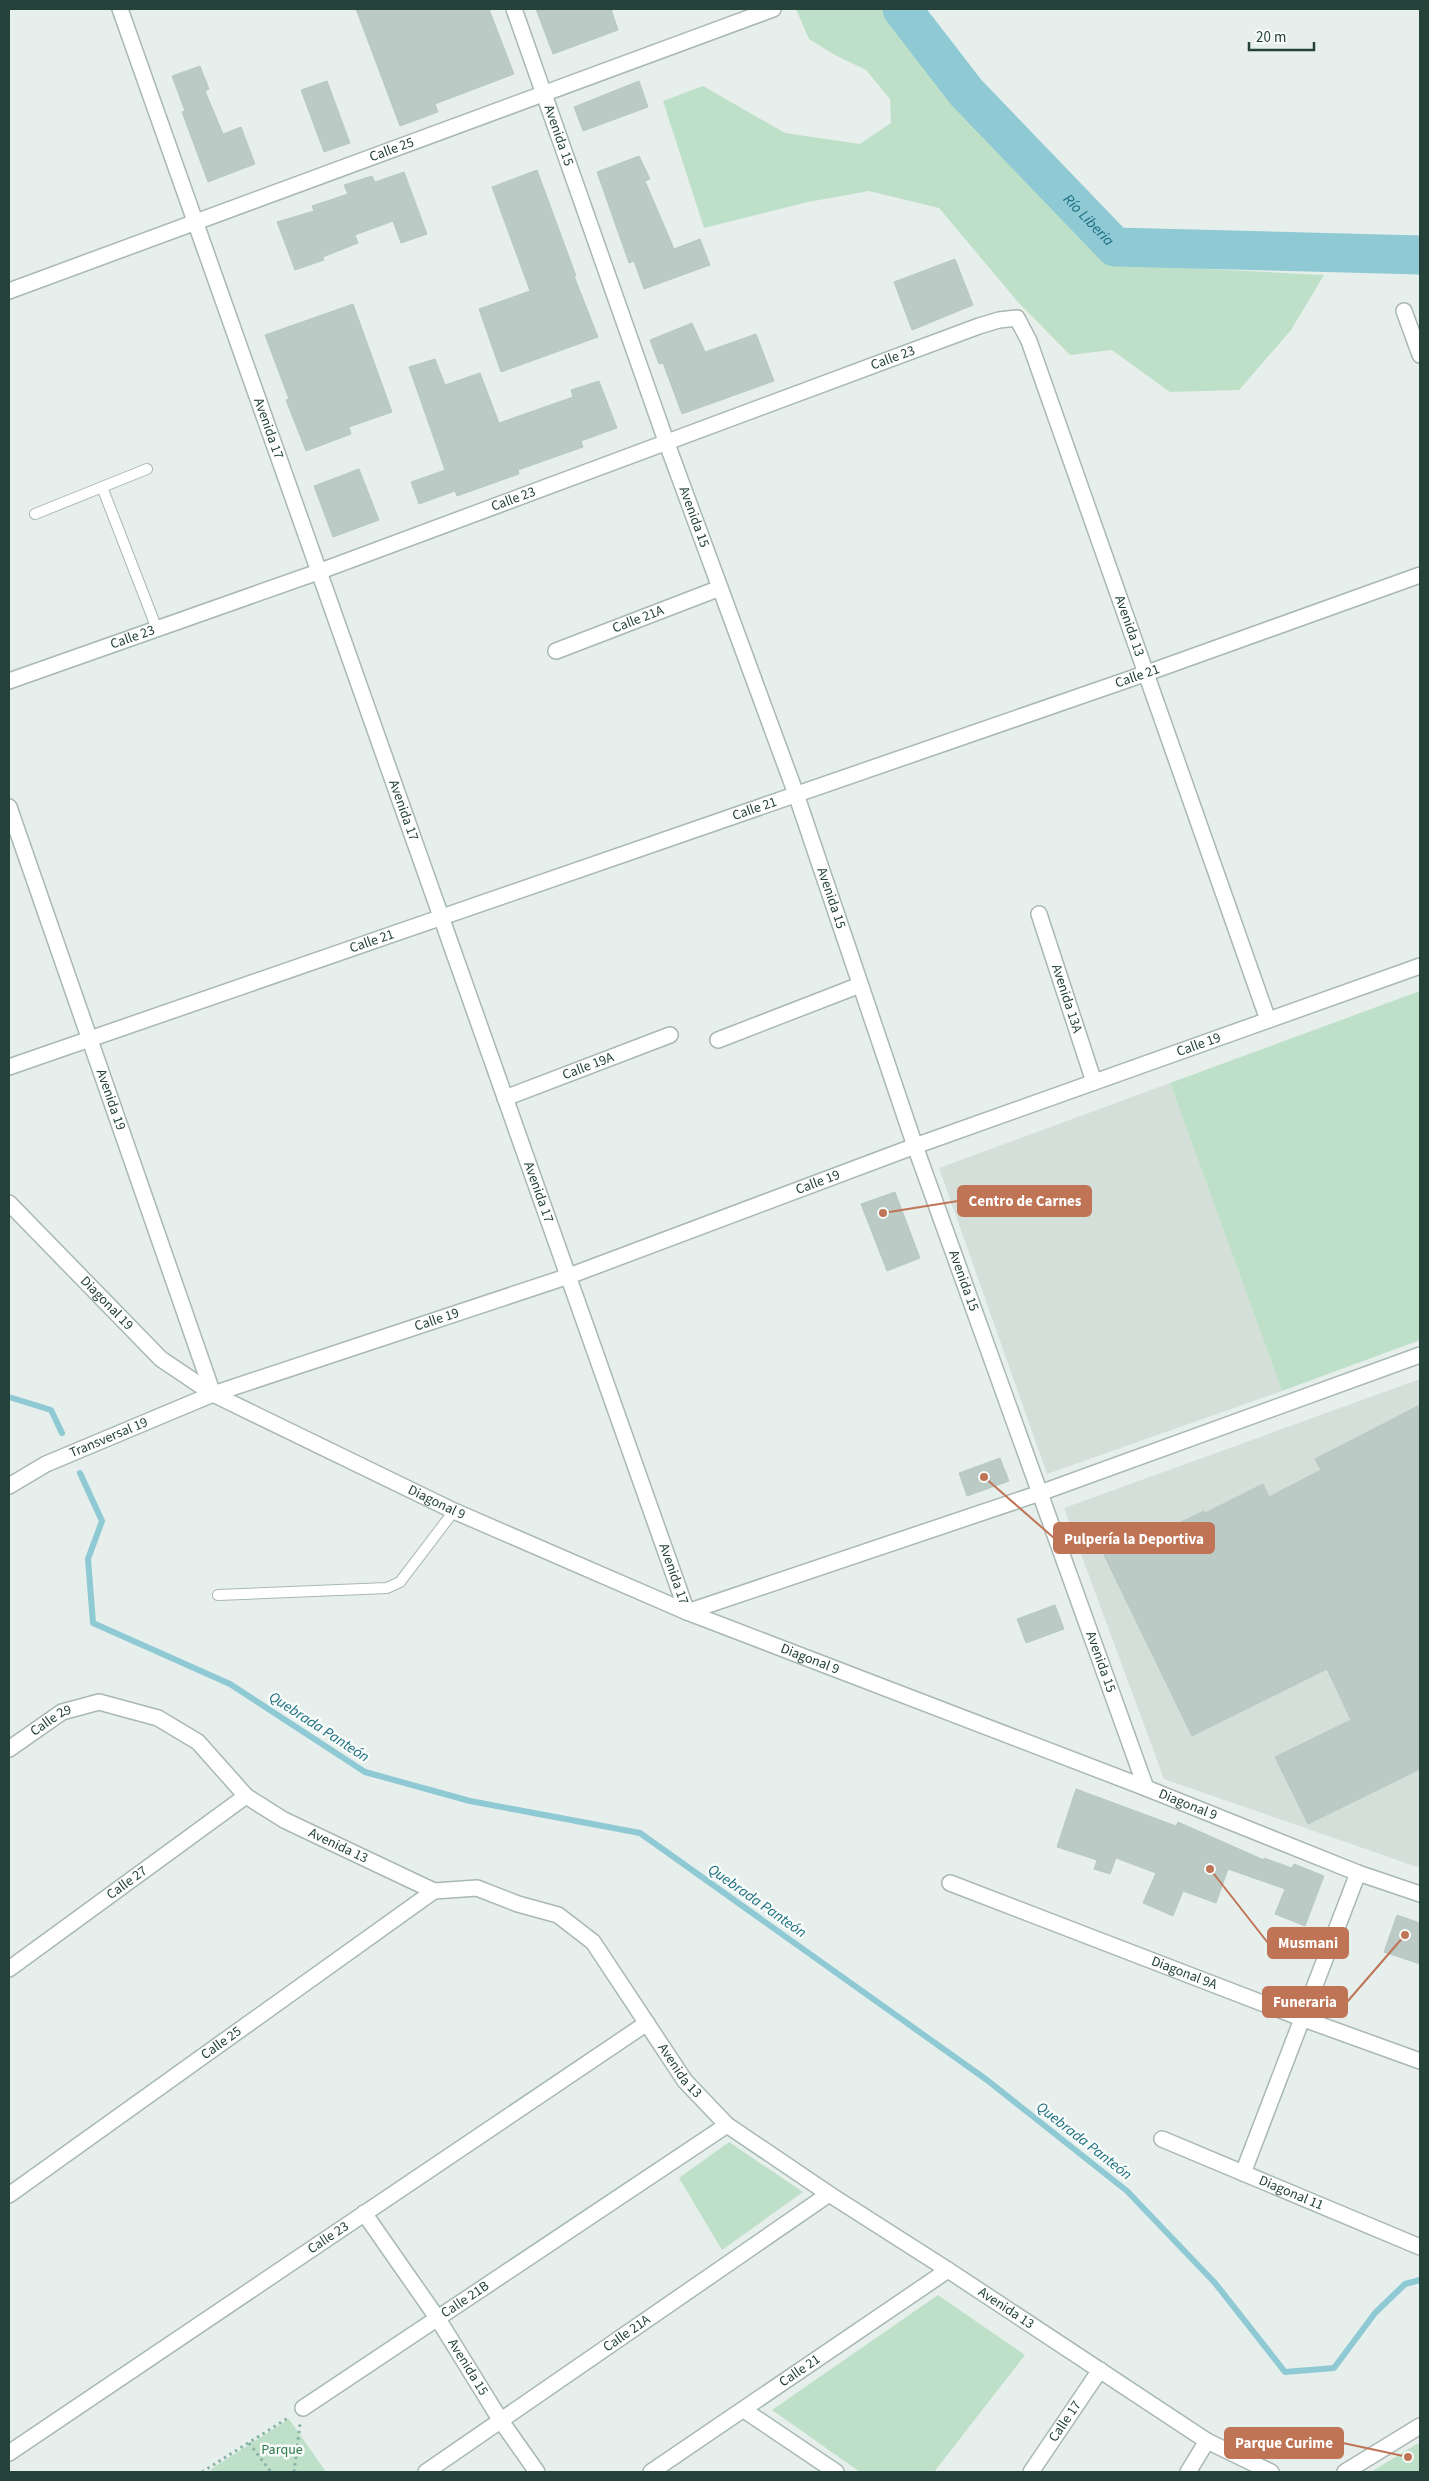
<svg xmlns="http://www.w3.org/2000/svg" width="1429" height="2481" font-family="'Source Sans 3',sans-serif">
<rect width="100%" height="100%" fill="#e6efeb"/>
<g fill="#d4dfda">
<path d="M1170,1083L1282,1391L1047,1474L939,1168Z"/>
<path d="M1420,1379V1868L1164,1779L1064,1508Z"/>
</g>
<g fill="#bfe0c8">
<path d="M796,9H889L1109,264L1324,275L1291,330L1239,390L1170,392L1112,350L1070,355L1018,302L939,208L869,191L808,202L704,228L663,101L703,86L785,133L860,144L891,123L890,99L866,70L835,55L809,39Z"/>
<path d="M1420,991V1340L1282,1391L1170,1083Z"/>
<path d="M729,2142L803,2192L722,2250L679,2178Z"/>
<path d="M938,2295L1025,2355L934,2472H860L772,2410Z"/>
<path d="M289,2419L326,2472H213L211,2469Z"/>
<path d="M1420,2442V2472H1371Z"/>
</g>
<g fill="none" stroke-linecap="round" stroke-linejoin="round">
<g stroke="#8ec9d4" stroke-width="6">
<path d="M9,1397L51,1410L62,1433"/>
<path d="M80,1473L102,1521L88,1559L93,1623L230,1684L365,1772L470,1801L640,1833L987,2080L1127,2191L1215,2283L1285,2372L1334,2368L1375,2313L1405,2284L1420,2280"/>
</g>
<path stroke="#8ec9d4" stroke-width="39" id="s1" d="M902,9L966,92L1115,247L1420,255"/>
</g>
<g fill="#bbcac4" stroke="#b8c9c2">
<path d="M356,9H489L514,74L435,104L438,112L400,126Z"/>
<path d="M536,9H611L618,30L553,54Z"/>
<path d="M200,66L209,89L205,91L223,134L241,127L255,164L208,182L182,112L185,111L172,76Z"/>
<path d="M327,81L350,143L324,152L301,90Z"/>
<path d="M639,81L648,107L583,131L574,107Z"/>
<path d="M639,156L650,179L645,181L674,249L700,239L710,265L644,289L634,261L629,263L597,172Z"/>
<path d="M537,170L576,276H574L598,337L501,372L479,309L530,291L492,187Z"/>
<path d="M404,172L427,234L401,243L393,221L355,235L358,243L323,257L324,260L295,270L277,222L314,211L312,206L348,194L344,185L372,176L375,182Z"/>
<path d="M955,259L973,305L912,330L894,282Z"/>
<path d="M353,304L392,412L349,427L351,434L306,451L286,400L289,399L265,335Z"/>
<path d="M692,323L705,352L756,334L774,381L682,414L663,363L659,364L650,340Z"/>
<path d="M435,359L445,385L480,373L499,423L573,397L571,390L599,381L617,428L581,441L583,447L518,470L519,474L457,496L455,491L419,504L411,482L445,470L409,367Z"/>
<path d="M359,469L379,520L333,537L314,486Z"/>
<path d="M895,1192L920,1258L887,1271L861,1204Z"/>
<path d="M1420,1405V1769L1308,1824L1275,1757L1351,1720L1327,1669L1192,1736L1104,1555L1141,1536L1143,1540L1204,1511L1205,1513L1263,1484L1269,1497L1321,1470L1315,1459Z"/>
<path d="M1000,1458L1009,1481L967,1496L959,1473Z"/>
<path d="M1055,1605L1064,1629L1026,1643L1017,1619Z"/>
<path d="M1076,1789L1176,1826L1178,1822L1264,1860V1858L1292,1868L1294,1864L1324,1876L1305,1926L1275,1914L1285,1889L1228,1869L1216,1903L1183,1891L1173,1916L1143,1903L1156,1873L1116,1858L1110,1874L1094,1869L1097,1860L1057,1847Z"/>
<path d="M1397,1915L1420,1923V1964L1384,1952Z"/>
</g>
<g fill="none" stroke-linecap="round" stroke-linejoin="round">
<g stroke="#a8b8b2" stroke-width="12">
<g id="lane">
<path d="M102,487L157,629"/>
<path d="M35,514L147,469"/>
<path d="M218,1595L387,1588L400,1582L454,1511"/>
</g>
</g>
<g stroke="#a8b8b2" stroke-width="18">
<g id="street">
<path id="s2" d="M120,9L687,1612"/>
<path id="s3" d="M514,9L666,441L796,794L915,1146L1146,1788"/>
<path id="s4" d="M9,291L773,9"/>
<path d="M1404,311L1420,355"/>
<path id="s5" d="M556,651L720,588"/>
<path id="s6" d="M9,681L318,572L979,326L999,320L1017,318L1029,341L1268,1020"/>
<path id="s7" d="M9,807L213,1394"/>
<path id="s8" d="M1039,914L1094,1082"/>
<path d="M718,1040L860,985"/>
<path id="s9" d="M9,1067L1147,673L1420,575"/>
<path id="s10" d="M505,1098L670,1035"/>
<path id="s11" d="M9,1203L161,1359L213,1394L454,1511L687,1612L1146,1788L1358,1873L1420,1894"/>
<path id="s12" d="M9,1486L46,1464L213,1394L569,1276L915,1146L1420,966"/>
<path d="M687,1612L1040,1493L1420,1355"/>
<path id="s13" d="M9,1749L62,1712L99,1702L158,1718L198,1742L246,1796L284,1820L434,1891L477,1888L518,1904L558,1915L593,1942L685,2081L727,2125L829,2194L948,2270L1207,2441L1271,2472"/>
<path id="s14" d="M950,1883L1301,2018L1420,2061"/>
<path id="s15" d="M9,1969L246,1796"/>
<path id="s16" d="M1162,2139L1420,2247"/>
<path d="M1243,2173L1358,1873"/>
<path id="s17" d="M9,2195L434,1891"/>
<path id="s18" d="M364,2213L438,2319L501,2421L537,2472"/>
<path id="s19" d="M303,2408L727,2125"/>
<path d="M744,2410L836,2472"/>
<path id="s20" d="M9,2453L647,2023"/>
<path id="s21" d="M426,2472L829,2194"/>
<path id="s22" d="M651,2472L948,2270"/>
<path id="s23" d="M1031,2472L1100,2370"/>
<path d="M1188,2472L1207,2441"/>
<path d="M1345,2472L1420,2426"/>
</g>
</g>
<g stroke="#86b3a5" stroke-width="3" stroke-dasharray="2.5 4" stroke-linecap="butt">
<path d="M249,2443L271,2472"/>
<path d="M202,2472L288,2418"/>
<path d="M294,2472L300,2424"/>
</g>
<use href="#lane" stroke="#fff" stroke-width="10"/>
<use href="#street" stroke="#fff" stroke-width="15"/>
</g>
<g text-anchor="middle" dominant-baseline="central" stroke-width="5" stroke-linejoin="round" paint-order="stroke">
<g font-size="14" fill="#24423a" stroke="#f7fbf9">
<text stroke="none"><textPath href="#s3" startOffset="134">Avenida 15</textPath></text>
<text stroke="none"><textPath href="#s4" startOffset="408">Calle 25</textPath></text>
<text stroke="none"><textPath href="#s6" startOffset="941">Calle 23</textPath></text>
<text stroke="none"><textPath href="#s2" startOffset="445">Avenida 17</textPath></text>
<text stroke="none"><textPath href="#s6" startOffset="536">Calle 23</textPath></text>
<text stroke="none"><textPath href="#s3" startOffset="539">Avenida 15</textPath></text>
<text stroke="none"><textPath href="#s5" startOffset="88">Calle 21A</textPath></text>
<text stroke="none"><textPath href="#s6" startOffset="1400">Avenida 13</textPath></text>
<text stroke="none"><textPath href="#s6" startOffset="131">Calle 23</textPath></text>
<text stroke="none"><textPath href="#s9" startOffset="1194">Calle 21</textPath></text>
<text stroke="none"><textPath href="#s9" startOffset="789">Calle 21</textPath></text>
<text stroke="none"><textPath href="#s2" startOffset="850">Avenida 17</textPath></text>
<text stroke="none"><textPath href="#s3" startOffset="944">Avenida 15</textPath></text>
<text stroke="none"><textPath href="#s9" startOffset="384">Calle 21</textPath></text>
<text stroke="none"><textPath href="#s8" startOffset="89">Avenida 13A</textPath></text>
<text stroke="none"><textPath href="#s12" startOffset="1270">Calle 19</textPath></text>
<text stroke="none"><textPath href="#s10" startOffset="89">Calle 19A</textPath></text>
<text stroke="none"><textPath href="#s7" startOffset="310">Avenida 19</textPath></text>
<text stroke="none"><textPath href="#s12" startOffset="865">Calle 19</textPath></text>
<text stroke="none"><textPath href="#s2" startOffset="1255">Avenida 17</textPath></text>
<text stroke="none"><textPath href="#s3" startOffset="1349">Avenida 15</textPath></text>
<text stroke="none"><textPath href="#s11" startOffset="140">Diagonal 19</textPath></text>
<text stroke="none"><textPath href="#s12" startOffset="460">Calle 19</textPath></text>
<text stroke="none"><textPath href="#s12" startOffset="111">Transversal 19</textPath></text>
<text stroke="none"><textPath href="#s11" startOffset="529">Diagonal 9</textPath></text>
<text stroke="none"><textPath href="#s2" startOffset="1660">Avenida 17</textPath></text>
<text stroke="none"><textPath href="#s11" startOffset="934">Diagonal 9</textPath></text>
<text stroke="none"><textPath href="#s3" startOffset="1754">Avenida 15</textPath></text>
<text stroke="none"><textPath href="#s13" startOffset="51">Calle 29</textPath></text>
<text stroke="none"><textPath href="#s11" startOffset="1339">Diagonal 9</textPath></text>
<text stroke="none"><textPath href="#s13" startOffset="388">Avenida 13</textPath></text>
<text stroke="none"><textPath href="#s15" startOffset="146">Calle 27</textPath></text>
<text stroke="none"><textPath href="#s14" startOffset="251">Diagonal 9A</textPath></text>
<text stroke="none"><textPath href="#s17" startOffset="261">Calle 25</textPath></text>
<text stroke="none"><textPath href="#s13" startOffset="822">Avenida 13</textPath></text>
<text stroke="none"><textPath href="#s16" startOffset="140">Diagonal 11</textPath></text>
<text stroke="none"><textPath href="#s20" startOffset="385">Calle 23</textPath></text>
<text stroke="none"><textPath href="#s19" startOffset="195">Calle 21B</textPath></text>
<text stroke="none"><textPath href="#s13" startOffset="1228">Avenida 13</textPath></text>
<text stroke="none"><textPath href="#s21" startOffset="244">Calle 21A</textPath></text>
<text stroke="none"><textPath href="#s18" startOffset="186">Avenida 15</textPath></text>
<text stroke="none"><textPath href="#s22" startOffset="180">Calle 21</textPath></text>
<text stroke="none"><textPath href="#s23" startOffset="61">Calle 17</textPath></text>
</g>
<g font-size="14" fill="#2d7a4b" stroke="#f7fbf9">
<text x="282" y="2450">Parque</text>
</g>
<g font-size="15" font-style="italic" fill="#1c6f80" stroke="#f7fbf9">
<text stroke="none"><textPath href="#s1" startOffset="282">Río Liberia</textPath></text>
<text transform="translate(319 1727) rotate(33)">Quebrada Panteón</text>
<text transform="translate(757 1901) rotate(35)">Quebrada Panteón</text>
<text transform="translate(1084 2141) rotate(38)">Quebrada Panteón</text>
</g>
</g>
<path fill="none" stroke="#c07456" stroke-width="2" d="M883 1213L958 1201M984 1477L1054 1538M1210 1869L1268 1943M1405 1935L1347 2002M1408 2457L1343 2443"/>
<g fill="#c07456" stroke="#f7fbf9" stroke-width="2">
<circle cx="883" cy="1213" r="5"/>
<circle cx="984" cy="1477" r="5"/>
<circle cx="1210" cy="1869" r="5"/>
<circle cx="1405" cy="1935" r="5"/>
<circle cx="1408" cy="2457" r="5"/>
</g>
<g fill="#c07456" stroke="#c07456" stroke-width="2">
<rect x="958" y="1186" width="133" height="30" rx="5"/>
<rect x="1054" y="1523" width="160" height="30" rx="5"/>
<rect x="1268" y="1928" width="80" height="30" rx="5"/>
<rect x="1263" y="1987" width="84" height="30" rx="5"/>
<rect x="1225" y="2428" width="118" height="30" rx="5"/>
</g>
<g font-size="15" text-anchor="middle" font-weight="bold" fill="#fff">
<text x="1025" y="1206">Centro de Carnes</text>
<text x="1134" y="1544">Pulpería la Deportiva</text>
<text x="1308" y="1948">Musmani</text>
<text x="1305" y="2007">Funeraria</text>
<text x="1284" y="2448">Parque Curime</text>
</g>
<rect width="1429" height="2481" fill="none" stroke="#24423a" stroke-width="20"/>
<path d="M1249 42v8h65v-8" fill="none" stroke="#24423a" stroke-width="2.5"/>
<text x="1256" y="42" font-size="15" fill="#24423a" stroke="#f7fbf9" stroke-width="4" paint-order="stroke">20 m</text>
</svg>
